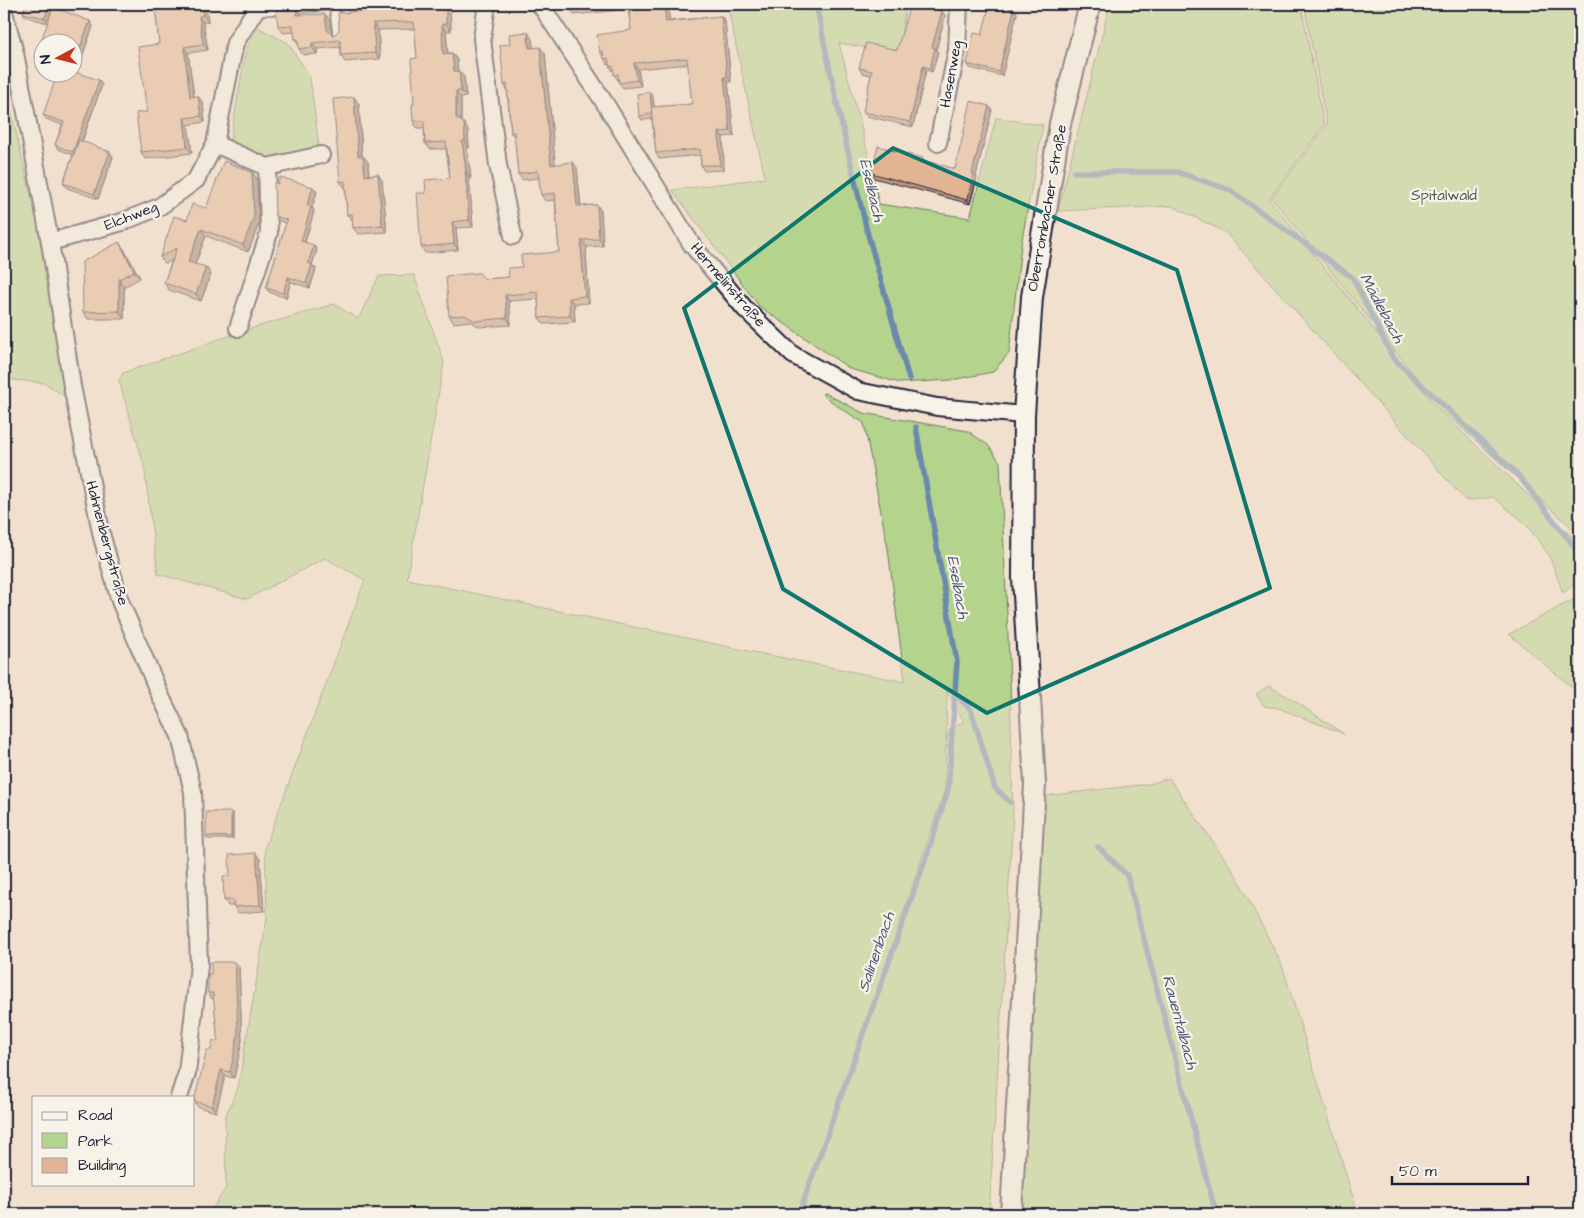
<svg xmlns="http://www.w3.org/2000/svg" width="1584" height="1218" font-family="'Architects Daughter',sans-serif">
<rect width="100%" height="100%" fill="#f1e0ce"/>
<filter id="ink" filterUnits="userSpaceOnUse"><feTurbulence type="fractalNoise" baseFrequency=".02" numOctaves="2"/><feDisplacementMap in="SourceGraphic" scale="10" xChannelSelector="R" yChannelSelector="G"/><feConvolveMatrix kernelMatrix="1 2 1 2 8 2 1 2 1" color-interpolation-filters="sRGB"/></filter>
<g filter="url(#ink)">
<g fill="#b4d48e" stroke="#6b7b64" fill-rule="evenodd">
<path d="M727,4H906L899,53L839,43L867,150L879,204L970,218L996,118L1043,125L1021,245L1009,353L993,372L951,380L900,383L850,369L759,306L672,190L765,178Z"/>
<path d="M1110,4H1301L1324,125L1269,199L1440,411L1580,544V580L1563,593L1549,555L1525,523L1493,497L1466,501L1225,232L1172,206L1058,211Z"/>
<path d="M1304,4H1580V535L1444,412L1272,198L1327,125Z"/>
<path d="M257,27L288,43L310,77L319,148L266,158L230,142L246,50Z"/>
<path d="M4,79L23,163L43,242L52,319L70,400L45,383L4,379Z"/>
<path d="M414,275L444,362L407,579L738,649L905,682L888,549L864,423L836,405L822,394L825,393L863,413L968,431L988,445L1000,462L1010,680L1013,815L989,1214H799L822,1148L797,1214H209L226,1188L225,1117L238,1088L267,918L265,847L365,580L325,558L247,599L158,574L144,465L119,381L123,373L246,330L334,304L358,319L379,276ZM947,691L964,722L950,728L946,742ZM946,745L954,753L948,790L928,852L869,1015L945,789Z"/>
<path d="M1580,596V694L1509,634Z"/>
<path d="M1269,686L1292,699L1344,734L1278,708L1264,706L1256,694Z"/>
<path d="M1169,778L1236,875L1282,965L1358,1214H1019L1044,796L1149,784Z"/>
</g>
<g fill="none" stroke-linecap="round" stroke-linejoin="round">
<g stroke="#6a8aad" stroke-width="5.5">
<path d="M816,4L841,122L867,231L909,379"/>
<path d="M1074,172H1177L1230,190L1353,278L1393,358L1518,475L1580,554"/>
<path d="M955,694L971,710L995,788L1010,802"/>
<path d="M1098,847L1127,875L1216,1214"/>
<path d="M799,1214L928,852L948,790L957,662L916,427"/>
</g>
<g stroke="#22223b" stroke-width="12">
<path id="service" d="M254,11L334,5L338,35"/>
</g>
<g stroke="#22223b" stroke-width="20">
<g id="minor">
<path d="M487,4L482,39L498,165L513,236"/>
<path d="M540,4L606,105L692,245L745,309L793,355L858,391L937,407L1024,415"/>
<path d="M4,12L15,53L50,242L72,386L102,537L120,601L160,695L180,736L193,792L199,965L187,1073L179,1097"/>
<path d="M938,143L957,50L959,4"/>
<path d="M215,144L267,167L321,155"/>
<path d="M50,242L122,222L159,207L196,180L215,144L235,43L259,4"/>
<path d="M238,328L269,233L267,167"/>
</g>
</g>
<g stroke="#22223b" stroke-width="24">
<path id="tertiary" d="M1011,1214L1035,784L1023,578L1024,415L1032,297L1060,124L1090,4"/>
</g>
<use href="#service" stroke="#f7f3e8" stroke-width="9"/>
<use href="#minor" stroke="#f7f3e8" stroke-width="16"/>
<use href="#tertiary" stroke="#f7f3e8" stroke-width="20"/>
</g>
<g fill="#c29b7e" stroke="#22223b">
<path d="M26,4H53L49,18L90,21L93,26L77,71L72,69V42H42V58L40,57L37,53L48,23L26,17L23,13Z"/>
<path d="M155,4H206L208,22H203L208,50L188,53L194,97L203,103L205,122L188,125L192,153L145,159L141,152L147,112L159,44Z"/>
<path d="M450,4L451,31H446L448,53H452L457,60L458,71L464,77L466,97L461,98V121L468,130L469,148H467L471,178H469L473,227L456,228L458,250L425,253L421,247L426,193L450,178L446,149H430L425,143L424,128H417L413,121L417,58L415,29L378,30L380,59L345,62L341,55L340,47L317,49V54L303,55L299,49L298,44L295,39L294,32L283,33L278,26L296,7L301,15L330,20L332,34L334,35L398,9Z"/>
<path d="M570,4H668L669,21L721,16L725,21L731,82H728L734,136L723,137L724,170L704,171L701,165L700,155L659,159L656,153L652,119L642,120L639,116L653,97L654,107L692,104L688,64L638,69L641,86L623,88L619,83L618,80L614,75V72L610,67L609,64L608,65L600,52L631,30L628,9L574,15L570,9Z"/>
<path d="M935,4L934,9L942,11L945,16L936,50L938,52L932,72L926,70L913,127L866,116L863,112L871,75L862,73L859,68L897,50Z"/>
<path d="M982,4H1011L1010,8L1014,9L1017,13L1002,76L970,68L967,64L982,35L990,6Z"/>
<path d="M532,39L533,47L545,53L555,165L577,168L581,206L597,205L601,211L603,246L587,247L586,254L589,303L574,304L575,322L544,324L539,318L538,299L509,301L511,325L480,327L470,321L454,323L449,316L485,279L509,277L522,267L559,252L555,200L545,201L541,195L539,178L522,180L518,174L515,138L511,133L507,90L504,85L510,44Z"/>
<path d="M102,85L82,142L110,152L113,157L98,199L67,188L63,183L73,155L58,149L55,145L62,125L46,119L43,115Z"/>
<path d="M359,104L362,156H363L368,162L369,175L378,174L382,181L387,232L358,234L353,228V221L347,215L345,188L340,182Z"/>
<path d="M989,106L992,110L976,176L977,178L970,204L874,178L871,173L925,161L955,169Z"/>
<path d="M252,172L257,179L259,224L248,252L206,236L195,264L211,274L201,301L169,290L164,283L172,260L165,264L160,257L187,220L206,208Z"/>
<path d="M278,184L313,187L317,192L312,207L314,211L305,242L317,250L312,265L316,269L310,288L291,282L286,298L269,292L266,288L286,223L279,221L275,216Z"/>
<path d="M124,249L140,278L124,287V319H88L83,312Z"/>
<path d="M231,812L233,814V839H207L206,836Z"/>
<path d="M260,859L264,911L238,913L234,906H228L224,900L230,876Z"/>
<path d="M239,967L242,1041L234,1078L225,1076L216,1112L198,1107L194,1101L211,1050L218,1042L214,999H212L208,993L211,974Z"/>
</g>
<g fill="#9e7e67" stroke="#22223b">
<path d="M49,4H53L48,23L45,18Z"/>
<path d="M202,4H206L208,22L203,15Z"/>
<path d="M446,4H450L451,31L446,24Z"/>
<path d="M664,4H668L670,27L666,22Z"/>
<path d="M931,4H935L933,12L930,8Z"/>
<path d="M1007,4H1011L1009,11L1006,7Z"/>
<path d="M296,7L301,14L302,22L297,15Z"/>
<path d="M1014,9L1017,13L1002,76L999,72Z"/>
<path d="M942,11L945,16L936,50L938,52L932,72L930,68L932,47Z"/>
<path d="M325,14L330,20L332,36L327,30Z"/>
<path d="M199,16L203,22L208,50L203,44Z"/>
<path d="M721,16L725,21L731,82L727,77Z"/>
<path d="M90,21L93,26L77,71L73,66Z"/>
<path d="M373,23L378,30L380,59L375,53Z"/>
<path d="M442,24L446,31L448,60L443,54Z"/>
<path d="M528,32L532,39L534,54L529,48Z"/>
<path d="M312,43L317,49V54L312,47Z"/>
<path d="M184,47L188,53L195,104L190,97Z"/>
<path d="M540,47L545,53L556,172L551,165Z"/>
<path d="M452,53L457,60L458,78L454,71Z"/>
<path d="M634,63L638,69L641,86L637,80Z"/>
<path d="M923,66L926,70L913,127L910,122Z"/>
<path d="M459,71L464,77L466,97L461,91Z"/>
<path d="M724,77L728,82L734,136L730,131Z"/>
<path d="M99,80L102,85L76,157L73,152Z"/>
<path d="M456,91L461,98V124L456,118Z"/>
<path d="M650,92L653,97L656,119L652,114Z"/>
<path d="M198,96L203,103L205,122L201,116Z"/>
<path d="M354,97L359,104L362,163L358,156Z"/>
<path d="M989,106L992,110L976,176L977,178L970,204L967,200L972,173Z"/>
<path d="M184,118L188,125L192,153L187,147Z"/>
<path d="M464,123L468,130L469,148L465,141Z"/>
<path d="M719,132L723,137L724,170L720,165Z"/>
<path d="M462,141L467,148L471,178L466,171Z"/>
<path d="M110,152L113,157L98,199L94,194Z"/>
<path d="M363,156L368,162L369,182L365,176Z"/>
<path d="M573,162L577,168L581,213L577,206Z"/>
<path d="M465,171L469,178L473,227L469,220Z"/>
<path d="M252,172L257,179L259,224L248,252L243,245Z"/>
<path d="M378,174L382,181L387,232L382,225Z"/>
<path d="M313,187L317,192L312,207L314,211L304,245L301,241L307,205Z"/>
<path d="M597,205L601,211L603,246L599,239Z"/>
<path d="M452,222L456,228L458,250L454,244Z"/>
<path d="M201,229L206,236L193,269L188,262Z"/>
<path d="M582,240L587,247L586,254L589,303L585,296L581,247Z"/>
<path d="M119,242L124,249L140,278L134,271Z"/>
<path d="M314,245L317,250L311,268L308,263Z"/>
<path d="M312,265L316,269L310,288L306,283Z"/>
<path d="M206,267L211,274L201,301L196,294Z"/>
<path d="M288,277L291,282L286,298L283,293Z"/>
<path d="M119,279L124,287V319L119,311Z"/>
<path d="M505,295L509,301L511,325L507,318Z"/>
<path d="M569,298L574,304L575,322L570,316Z"/>
<path d="M231,812L233,814V839L231,837Z"/>
<path d="M256,853L260,859L264,911L260,905Z"/>
<path d="M235,962L239,967L242,1041L234,1078L230,1072Z"/>
<path d="M221,1070L225,1076L216,1112L212,1106Z"/>
</g>
<g fill="#e2b493" stroke="#22223b">
<path d="M26,4H49L45,18L23,13Z"/>
<path d="M155,4H202L203,15L199,16L203,44L184,47L190,97L198,96L201,116L184,118L187,147L141,152L136,113L147,112L138,47L159,44Z"/>
<path d="M398,4H446V24H442L443,54L452,53L454,71H459L461,91H456V118L464,123L465,141H462L466,171H465L469,220L452,222L454,244L421,247L417,193H426L425,180L450,178L446,142L425,143L424,121H413L412,104H414L411,59L417,58L414,22L373,23L375,53L341,55L340,40L312,43V47L299,49L298,39H295L293,25L278,26L276,9L296,7L297,15L325,14L327,30L331,34L334,35L339,30L338,13L398,9Z"/>
<path d="M570,4H623L570,9Z"/>
<path d="M628,4H664L666,22L721,16L727,77H724L730,131L719,132L720,165H701L700,149L656,153L651,107L692,104L687,58L634,63L637,80L619,83L618,74L614,75L613,66L610,67L608,58L604,59L603,51L600,52L597,35L631,30Z"/>
<path d="M910,4H931L930,8L942,11L932,47L935,48L930,68L923,66L910,122L863,112L872,71L859,68L866,43L897,50Z"/>
<path d="M990,4H1007L1006,7L1014,9L999,72L967,64L974,33L982,35Z"/>
<path d="M53,7L90,21L73,66L72,42H42V55L37,53Z"/>
<path d="M528,32L529,48L540,47L551,165L573,162L577,206L597,205L599,239L582,240L581,247L585,296L569,298L570,316L539,318L538,292L505,295L507,318L475,321L465,315L449,316L446,276L479,273L485,279L509,277L508,268L522,267L521,255L559,252L555,193L541,195L538,171L518,174L514,132L511,133L507,84L504,85L500,45L510,44L509,34Z"/>
<path d="M72,71L99,80L73,152L55,145L64,122L43,115L58,72H72Z"/>
<path d="M650,92L652,114L639,116L637,94Z"/>
<path d="M354,97L358,156H363L365,176L378,174L382,225L353,228L352,214L347,215L345,181L340,182L333,99Z"/>
<path d="M971,101L989,106L972,173L974,174L967,200L871,173L878,146L923,158V160L955,169Z"/>
<path d="M79,140L110,152L94,194L63,183Z"/>
<path d="M224,161L252,172L254,217L243,245L201,229L188,262L206,267L196,294L164,283L177,248L160,257L174,216L187,220L192,204L206,208Z"/>
<path d="M280,177L313,187L307,205L311,207L301,241L314,245L308,263L312,265L306,283L288,277L283,293L266,288L287,220L275,216L274,182L278,184Z"/>
<path d="M119,242L134,271L119,279V311L83,312L82,262Z"/>
<path d="M206,812H231V837L206,836Z"/>
<path d="M256,853L260,905L234,907L233,900H224L223,876H230L229,855Z"/>
<path d="M211,962H235L238,1035L230,1072L221,1070L212,1106L194,1101L207,1050H211L213,1040L218,1042L213,993H208V974H211Z"/>
</g>
</g>
<path d="M0 0H1584V1218H0ZM893,148L1177,270L1270,588L987,713L783,589L684,308Z" fill="#f1e0ce" fill-opacity=".55" fill-rule="evenodd"/>
<path fill="none" stroke="#0f766e" stroke-width="4" stroke-linejoin="round" d="M893,148L1177,270L1270,588L987,713L783,589L684,308Z"/>
<g text-anchor="middle" dominant-baseline="central" stroke-width="4.5" stroke-linejoin="round" paint-order="stroke">
<g font-size="15" fill="#22223b" stroke="#f7f3e8">
<text transform="translate(951 74) rotate(-80)">Hasenweg</text>
<text transform="translate(1047 208) rotate(-80)">Oberrombacher Straße</text>
<text transform="translate(131 216) rotate(-21)">Elchweg</text>
<text transform="translate(728 285) rotate(49)">Hermelinstraße</text>
<text transform="translate(107 543) rotate(75)">Hahnenbergstraße</text>
</g>
<g font-size="15" fill="#4e5754" stroke="#f7f3e8">
<text x="1444" y="195">Spitalwald</text>
</g>
<g font-size="16" font-style="italic" fill="#465674" stroke="#f7f3e8">
<text transform="translate(872 190) rotate(77)">Eselbach</text>
<text transform="translate(1382 308) rotate(62)">Mädlebach</text>
<text transform="translate(958 587) rotate(80)">Eselbach</text>
<text transform="translate(876 952) rotate(-71)">Salinenbach</text>
<text transform="translate(1180 1022) rotate(75)">Rauentalbach</text>
</g>
</g>
<rect width="1584" height="1218" fill="none" stroke="#f7f3e8" stroke-width="20"/>
<rect x="10" y="10" width="1564" height="1198" fill="none" stroke="#22223b" stroke-width="2" filter="url(#ink)"/>
<rect x="32" y="1096" width="162" height="90" fill="#f7f3e8" stroke="#a29fa3"/>
<rect x="42" y="1112" width="25" height="8" fill="#f7f3e8" stroke="#a29fa3"/>
<text x="78" y="1120" font-size="15" fill="#22223b">Road</text>
<rect x="42" y="1133" width="25" height="15" fill="#b4d48e" stroke="#a29fa3"/>
<text x="78" y="1146" font-size="15" fill="#22223b">Park</text>
<rect x="42" y="1158" width="25" height="15" fill="#e2b493" stroke="#a29fa3"/>
<text x="78" y="1170" font-size="15" fill="#22223b">Building</text>
<g transform="translate(58 58) rotate(263)"><circle r="24" fill="#f7f3e8" stroke="#a29fa3"/>
<path d="M0-4L9 19L0 12L-9 19Z" fill="#c8321e"/>
<text y="-8" font-size="14" font-weight="bold" text-anchor="middle" fill="#22223b">N</text>
</g>
<path d="M1392 1176v8h136v-8" fill="none" stroke="#22223b" stroke-width="2.5"/>
<text x="1399" y="1176" font-size="15" fill="#22223b" stroke="#f7f3e8" stroke-width="4" paint-order="stroke">50 m</text>
</svg>
